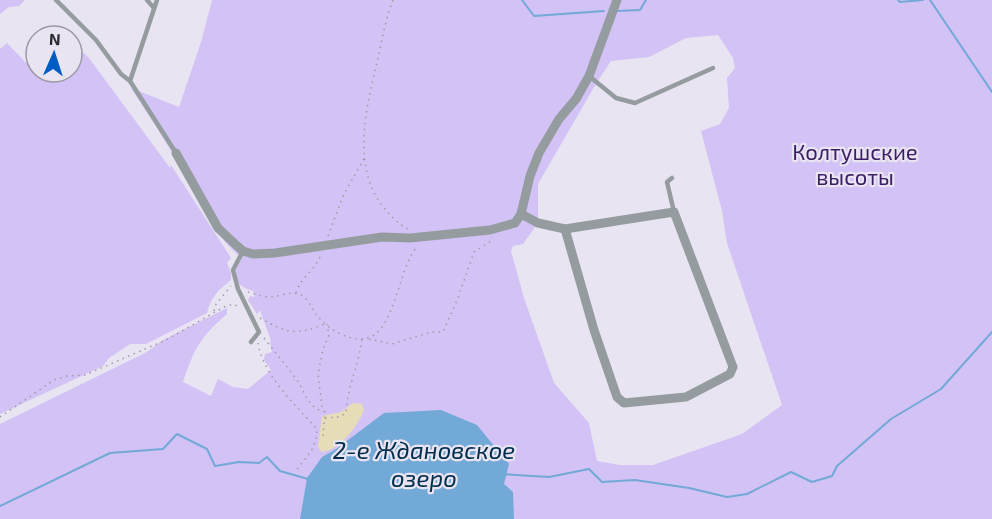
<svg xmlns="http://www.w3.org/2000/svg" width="992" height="519" viewBox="0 0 992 519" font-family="'Exo 2',sans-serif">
  <rect width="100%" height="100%" fill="#e8e4f2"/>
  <!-- green -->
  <g fill="#d3c2f5" fill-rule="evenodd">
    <polygon points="0,0 25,0 19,6 9,7 0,14"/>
    <path d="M212 0H992V519H0V424L147 352 163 340 227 308V314C200 337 194 349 183 382L211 396 218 379 233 387 248 389 271 370 264 360 265 354 272 352 270 343 271 341 260 310 257 314 248 300 250 296 255 297 253 291C236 286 230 276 241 260 237 252 228 247 223 239 194 188 164 138 131 88L179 107 202 39ZM718 35 733 58 735 68 727 78 729 108 720 124 701 131 722 211 727 243 782 405 742 434 653 465H620L597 461 589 423 554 383 524 298 511 251 513 246 523 244 538 223V184L597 82 611 61 649 57 686 38Z"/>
    <path d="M7 43 31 68 36 63V72H72V50L77 47 89 58 170 168 171 165 231 258 227 263 231 273V280C218 290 211 297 207 313L146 344H130L109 358 103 366 0 414V49Z"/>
  </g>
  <!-- sand -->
  <path fill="#e6ddb8" d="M353 403 362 404 364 410C358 426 340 450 322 452L318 447 322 416 341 412Z"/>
  <!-- water -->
  <polygon fill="#72a9d6" points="441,410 477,425 509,464 504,484 513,492 514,519 300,519 307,478 322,457 336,449 384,413"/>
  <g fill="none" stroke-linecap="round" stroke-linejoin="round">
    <!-- stream -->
    <g stroke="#72a9d6" stroke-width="2">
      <polyline points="522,0 534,16 604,11"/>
      <polyline points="898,0 900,2 923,0"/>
      <polyline points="930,0 992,92"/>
      <polyline points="617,11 640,10 646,0"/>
      <polyline points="502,474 549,477 589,469 602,482 635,480 689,488 727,497 747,494 791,472 812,482 832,476 837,466 891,419 941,389 992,332"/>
      <polyline points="0,506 110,453 163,449 177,434 207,449 215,466 239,462 259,463 267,457 280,471 308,479"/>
    </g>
    <!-- path -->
    <g stroke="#9e9ba5" stroke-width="1.5" stroke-dasharray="1.5 4.5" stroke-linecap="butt">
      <path d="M393 0C386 18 382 39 378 58 367 105 350 166 384 208 391 216 398 224 408 229"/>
      <polyline points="328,236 343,196 365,157"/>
      <path d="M248 292C255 294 263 297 270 297 279 297 289 291 298 294 307 296 311 307 316 314 330 333 365 352 382 327 399 301 400 270 417 246"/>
      <path d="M296 293C301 277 315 270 321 255"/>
      <polyline points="214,311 216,304 231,286"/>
      <path d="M260 318C287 333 294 336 325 324"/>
      <path d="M264 338C274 351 284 363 294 376 305 389 305 406 324 412"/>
      <polyline points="369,339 392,344 431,332 443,332 458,298 474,252 491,241 491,237"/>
      <path d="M258 343C263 375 296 406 317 429 316 451 307 455 296 471"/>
      <polyline points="0,417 54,380 67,376 85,375 166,340 224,307 233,304 239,307"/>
      <path d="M325 418 339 417 346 413C347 388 359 364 362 339"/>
      <polyline points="323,436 325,412 322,406 318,375 323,349 329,335 327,324"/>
    </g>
    <!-- lane -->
    <g stroke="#959c9f" stroke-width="4.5">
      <polyline points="56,0 96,40 121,74 130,81"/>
      <polyline points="147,0 154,8"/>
      <polyline points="157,0 130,81 176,153"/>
      <polyline points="589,76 616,98 635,103 713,68"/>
      <polyline points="672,178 667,182 674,212"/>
      <polyline points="243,251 233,270 238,289 259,332 251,342"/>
    </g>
    <!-- street -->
    <g stroke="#959c9f" stroke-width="9">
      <polyline points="176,153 218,228 236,245 243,251 253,254 275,253 382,237 410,238 490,230 515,223 521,214 530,176 539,153 559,119 576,99 589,76 617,0"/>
      <polyline points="521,214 538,223 565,229 594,330 617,397 624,403 686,397 730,374 733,367 674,212 565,229"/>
    </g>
  </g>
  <g text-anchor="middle" stroke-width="4.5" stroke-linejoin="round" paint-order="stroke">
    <!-- park labels -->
    <g font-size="22" fill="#3c1e64" stroke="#e8e4f2">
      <text x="855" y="160">Колтушские<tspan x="855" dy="25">высоты</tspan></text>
    </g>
    <!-- water labels -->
    <g font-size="24" font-style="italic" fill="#012e4c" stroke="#e8e4f2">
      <text x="424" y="459">2-е Ждановское<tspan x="424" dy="28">озеро</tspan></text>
    </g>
  </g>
  <!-- north arrow -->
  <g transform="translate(54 54) rotate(3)"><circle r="28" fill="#e8e4f2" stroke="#9c99a4" stroke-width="1.5"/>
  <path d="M0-4.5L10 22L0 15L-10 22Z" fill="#005cc5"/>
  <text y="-9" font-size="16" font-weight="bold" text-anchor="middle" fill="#2a292e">N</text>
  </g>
</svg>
